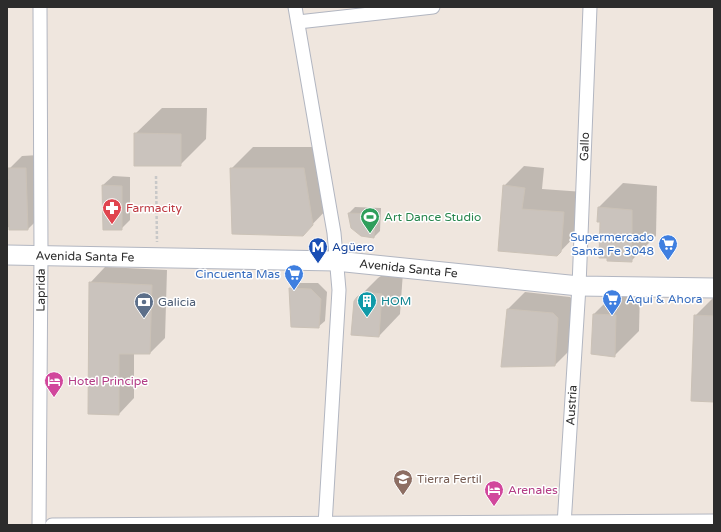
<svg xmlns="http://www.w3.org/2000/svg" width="721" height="532" viewBox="0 0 721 532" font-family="'Varela Round',sans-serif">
  <rect width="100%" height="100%" fill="#efe6de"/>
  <!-- shadow -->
  <g fill="#0003">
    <polygon points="162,108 207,108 206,139 180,165 135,134"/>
    <polygon points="253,147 325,147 334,202 302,235 231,169"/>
    <polygon points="39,155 41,216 28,229 7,227 7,179 9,179 9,169 22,156"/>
    <polygon points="524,166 544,168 542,189 584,192 581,230 557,255 504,186"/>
    <polygon points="113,176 130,177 130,220 121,229 103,185"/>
    <polygon points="623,183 657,186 656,236 631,261 601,221 598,208"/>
    <polygon points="355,207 381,208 380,231 374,237 349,213"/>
    <polygon points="105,267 167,270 165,338 150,353 134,353 134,398 119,414 90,283"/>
    <polygon points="388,271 403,272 400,314 379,336 356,300 378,278"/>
    <polygon points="296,283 318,283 327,292 325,321 318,327 290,289"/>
    <polygon points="618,290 640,291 639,331 614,356 594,314"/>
    <polygon points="525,292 570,297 574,301 572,348 555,365 502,366 508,309"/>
    <polygon points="714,297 714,401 695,316"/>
  </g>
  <!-- building -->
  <g fill="#cac3bd" stroke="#cbc2b7">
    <polygon points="134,133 181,134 181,166 134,166"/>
    <polygon points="8,168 26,168 28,230 9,230"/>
    <polygon points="230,168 304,168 313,225 303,236 232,234"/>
    <polygon points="102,185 122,186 122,230 103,230"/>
    <polygon points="503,185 525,188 522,209 564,212 561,252 557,256 498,251"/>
    <polygon points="598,207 632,210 632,262 607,261 607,258 599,258 600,222 597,222"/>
    <polygon points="348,213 375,214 374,238 361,236 351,228"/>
    <polygon points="89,282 152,285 150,354 119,354 119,415 88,414"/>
    <polygon points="289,288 311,289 321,299 319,328 291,327"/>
    <polygon points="365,292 382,294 379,337 351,335 354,301 357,297"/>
    <polygon points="507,309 553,313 558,318 555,366 501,367"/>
    <polygon points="593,314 616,315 615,357 591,354"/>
    <polygon points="694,315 714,316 714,402 691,401"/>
  </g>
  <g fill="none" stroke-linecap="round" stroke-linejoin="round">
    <!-- street casing -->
    <g stroke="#b2b6c1" stroke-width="15">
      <g id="street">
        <polyline points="295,7 334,233 339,290 325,525"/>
        <polyline points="298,22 433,7"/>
        <path id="s1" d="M39 525 41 255 40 7"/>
        <polyline points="52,525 714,521"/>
        <path id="s2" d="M564 525 579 286 590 7"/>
      </g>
    </g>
    <!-- secondary casing -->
    <g stroke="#b2b6c1" stroke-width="21">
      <g id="secondary">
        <path id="s3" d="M7 255 336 261 579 286 714 288"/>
      </g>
    </g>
    <!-- path -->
    <polyline stroke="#c8c8c8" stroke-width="2.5" stroke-dasharray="3 2" stroke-linecap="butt" points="156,176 157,242"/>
    <!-- street -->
    <use href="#street" stroke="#fff" stroke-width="13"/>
    <!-- secondary -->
    <use href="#secondary" stroke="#fff" stroke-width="19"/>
  </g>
  <!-- icons -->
  <defs>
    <g id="pharmacy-pin" transform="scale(1)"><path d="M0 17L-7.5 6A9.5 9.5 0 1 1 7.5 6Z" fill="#e0444e" stroke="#fff"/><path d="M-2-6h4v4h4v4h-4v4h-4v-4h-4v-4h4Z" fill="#fff"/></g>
    <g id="stadium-pin" transform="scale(1)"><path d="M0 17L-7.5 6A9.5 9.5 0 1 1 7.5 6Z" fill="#2e9e5b" stroke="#fff"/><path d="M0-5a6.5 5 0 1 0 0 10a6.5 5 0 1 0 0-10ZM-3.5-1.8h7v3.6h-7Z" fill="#fff"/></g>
    <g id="supermarket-pin" transform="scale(1)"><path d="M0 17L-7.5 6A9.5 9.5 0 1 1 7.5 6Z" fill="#3f7fe0" stroke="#fff"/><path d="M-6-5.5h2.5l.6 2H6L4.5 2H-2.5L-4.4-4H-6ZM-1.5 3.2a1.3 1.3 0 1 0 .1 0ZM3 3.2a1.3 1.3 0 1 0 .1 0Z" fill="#fff"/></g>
    <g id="metro-pin" transform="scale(1)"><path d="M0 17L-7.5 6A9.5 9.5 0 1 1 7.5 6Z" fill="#1a4fb4" stroke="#fff"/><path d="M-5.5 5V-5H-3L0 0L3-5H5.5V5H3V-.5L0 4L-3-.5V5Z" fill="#fff"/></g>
    <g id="building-pin" transform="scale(1)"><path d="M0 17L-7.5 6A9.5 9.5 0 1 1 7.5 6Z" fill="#0f9aa8" stroke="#fff"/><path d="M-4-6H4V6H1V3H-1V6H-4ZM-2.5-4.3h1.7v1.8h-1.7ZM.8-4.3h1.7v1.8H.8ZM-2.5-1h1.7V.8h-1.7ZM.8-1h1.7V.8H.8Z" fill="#fff"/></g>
    <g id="bank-pin" transform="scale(1)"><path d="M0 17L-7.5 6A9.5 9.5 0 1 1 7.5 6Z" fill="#5c6f8a" stroke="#fff"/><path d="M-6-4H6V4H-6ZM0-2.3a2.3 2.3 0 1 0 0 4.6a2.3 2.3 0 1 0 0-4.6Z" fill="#fff"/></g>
    <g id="hotel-pin" transform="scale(1)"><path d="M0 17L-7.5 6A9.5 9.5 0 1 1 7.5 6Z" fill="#d1479c" stroke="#fff"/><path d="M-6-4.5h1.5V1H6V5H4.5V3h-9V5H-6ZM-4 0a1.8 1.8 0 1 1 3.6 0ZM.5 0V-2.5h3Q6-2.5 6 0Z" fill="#fff"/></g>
    <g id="school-pin" transform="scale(1)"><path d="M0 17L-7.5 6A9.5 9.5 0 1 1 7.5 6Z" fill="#8d6e63" stroke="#fff"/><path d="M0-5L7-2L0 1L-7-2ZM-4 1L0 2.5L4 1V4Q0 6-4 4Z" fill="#fff"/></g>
  </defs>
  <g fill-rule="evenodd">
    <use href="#pharmacy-pin" x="112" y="208"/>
    <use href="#stadium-pin" x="370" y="217"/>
    <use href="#supermarket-pin" x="668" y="244"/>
    <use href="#metro-pin" x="318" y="247"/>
    <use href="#supermarket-pin" x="294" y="274"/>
    <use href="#supermarket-pin" x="612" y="299"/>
    <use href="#building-pin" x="367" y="301"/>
    <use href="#bank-pin" x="144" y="302"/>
    <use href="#hotel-pin" x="54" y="381"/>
    <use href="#school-pin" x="403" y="479"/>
    <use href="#hotel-pin" x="494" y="490"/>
  </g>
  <g text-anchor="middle" stroke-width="3" stroke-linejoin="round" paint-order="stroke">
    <!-- street labels -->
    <g font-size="12" fill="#2c2c2c" stroke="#fff">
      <text dy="4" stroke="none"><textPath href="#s2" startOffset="379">Gallo</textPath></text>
      <text dy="4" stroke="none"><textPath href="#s3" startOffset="78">Avenida Santa Fe</textPath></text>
      <text dy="4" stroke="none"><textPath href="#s3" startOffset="402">Avenida Santa Fe</textPath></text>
      <text dy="4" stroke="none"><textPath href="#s1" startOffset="235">Laprida</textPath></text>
      <text dy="4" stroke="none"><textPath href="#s2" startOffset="120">Austria</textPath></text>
    </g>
    <!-- health labels -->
    <g font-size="12" fill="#be3a42" stroke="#fff" text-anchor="start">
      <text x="126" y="212">Farmacity</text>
    </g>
    <!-- leisure labels -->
    <g font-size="12" fill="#27864d" stroke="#fff" text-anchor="start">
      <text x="384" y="221">Art Dance Studio</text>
    </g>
    <!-- shop labels -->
    <g font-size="12" fill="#366cbe" stroke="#fff" text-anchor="end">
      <text x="654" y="241">Supermercado<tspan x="654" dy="14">Santa Fe 3048</tspan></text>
      <text x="280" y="278">Cincuenta Mas</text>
      <text x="626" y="303" text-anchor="start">Aquí &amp; Ahora</text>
    </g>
    <!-- transit labels -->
    <g font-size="12" fill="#164399" stroke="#fff" text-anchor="start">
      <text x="332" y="251">Agüero</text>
    </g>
    <!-- culture labels -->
    <g font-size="12" fill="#0d838f" stroke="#fff" text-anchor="start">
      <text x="381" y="305">HOM</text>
    </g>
    <!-- service labels -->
    <g font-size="12" fill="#4e5e75" stroke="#fff" text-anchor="start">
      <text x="158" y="306">Galicia</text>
    </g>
    <!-- hotel labels -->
    <g font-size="12" fill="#b23c85" stroke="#fff" text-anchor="start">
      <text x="68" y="385">Hotel Principe</text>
      <text x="508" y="494">Arenales</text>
    </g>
    <!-- education labels -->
    <g font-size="12" fill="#785e54" stroke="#fff" text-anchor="start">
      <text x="417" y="483">Tierra Fertil</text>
    </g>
  </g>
  <!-- border -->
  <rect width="721" height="532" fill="none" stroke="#2c2c2c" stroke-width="16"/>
</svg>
